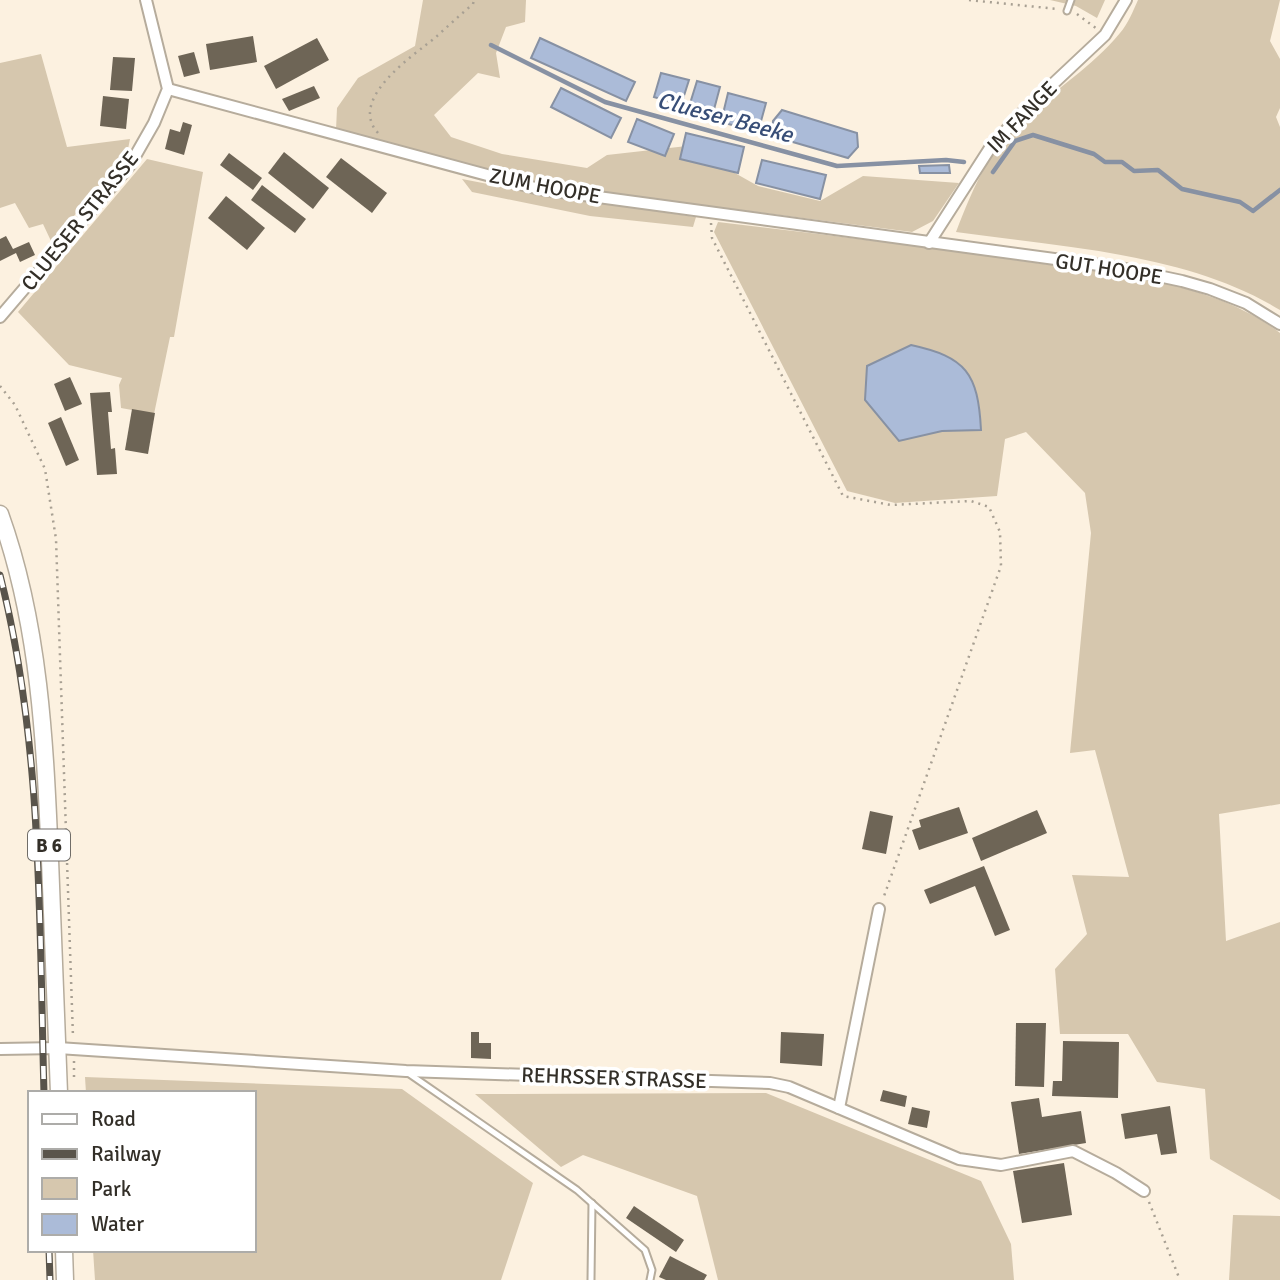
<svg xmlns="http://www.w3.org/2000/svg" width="1280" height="1280" viewBox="0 0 1280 1280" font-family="Signika,sans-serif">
  <rect width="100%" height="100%" fill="#fcf1e0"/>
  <!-- green -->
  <g fill="#d6c7ae">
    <polygon points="423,0 526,0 525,22 506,27 496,53 500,78 478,73 434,115 451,137 502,154 587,168 607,155 687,146 758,186 820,201 863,176 959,183 933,221 912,232 539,184 336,130 337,108 358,78 415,46"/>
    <polygon points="1050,0 1105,0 1097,18 1076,6"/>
    <path d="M1138 0H1280L1270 41 1280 59V108L1276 117 1280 127V310C1187 253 1061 247 956 232 974 186 987 154 1024 119 1055 89 1092 67 1120 33 1128 24 1133 11 1138 0Z"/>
    <polygon points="41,54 67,147 130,139 126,159 51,241 43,224 29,228 15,203 0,208 0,63"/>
    <polygon points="147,159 203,172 174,337 170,337 154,414 121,408 119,385 122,378 69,365 18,312"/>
    <polygon points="462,179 539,194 696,217 693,227 590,216 472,192"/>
    <path d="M718 222C817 234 916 245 1015 260 1100 272 1211 279 1280 333V804L1219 814 1226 941 1280 922V1200L1210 1159 1205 1089 1157 1082 1128 1034H1060L1055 969 1087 934 1072 875 1129 877 1095 750 1070 753 1091 533 1085 493 1026 432 1005 439 997 496 895 503 847 491 714 232Z"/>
    <polygon points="85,1077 402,1089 533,1183 501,1280 95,1280 93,1250 254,1250 254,1093 86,1093"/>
    <polygon points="766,1093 981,1181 1011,1244 1014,1280 718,1280 697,1196 583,1155 561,1167 475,1094"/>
    <polygon points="1233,1215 1280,1216 1280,1280 1229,1280"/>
  </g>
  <!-- water -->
  <g fill="#abbbd8" stroke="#8791a3" stroke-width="2">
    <polygon points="540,38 635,82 626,101 531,58"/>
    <polygon points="661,73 689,80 681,105 654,97"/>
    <polygon points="697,81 720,87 712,117 688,110"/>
    <polygon points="561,88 621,118 611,138 551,107"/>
    <polygon points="728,93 766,103 758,132 721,122"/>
    <polygon points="782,110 857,133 858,147 848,158 772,136 773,121"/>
    <polygon points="637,119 674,134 665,156 628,142"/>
    <polygon points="686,133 744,147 738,173 680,159"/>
    <polygon points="762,160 826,175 820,199 756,183"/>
    <polygon points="949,165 950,173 920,173 919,166"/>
    <path d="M911 345C966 357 978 373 981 430L942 431 899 441 865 400 867 366Z"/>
  </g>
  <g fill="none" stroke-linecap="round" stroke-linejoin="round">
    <!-- stream -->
    <g stroke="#8791a3" stroke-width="4.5">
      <polyline points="491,45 605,102 837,166 946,160 964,162"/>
      <polyline points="993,172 1015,141 1033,135 1094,154 1105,162 1122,162 1134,171 1158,170 1182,189 1240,202 1253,211 1280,190"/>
    </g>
  </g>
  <!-- building -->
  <g fill="#6e6556">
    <polygon points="253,36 257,62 210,70 206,44"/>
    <polygon points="317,38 329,60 276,89 264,66"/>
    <polygon points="194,52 200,73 184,77 178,56"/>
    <polygon points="113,57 135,58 132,91 110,90"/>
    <polygon points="314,86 320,98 289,111 282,99"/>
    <polygon points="103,96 129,99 126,129 100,126"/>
    <polygon points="183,122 192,125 184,155 165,149 170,129 180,132"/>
    <polygon points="284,152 329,188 313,209 268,173"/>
    <polygon points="229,153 262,178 253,190 220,165"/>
    <polygon points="341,158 387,193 372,213 326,177"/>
    <polygon points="262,185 306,219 295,233 251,200"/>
    <polygon points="226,196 265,228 247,250 208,218"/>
    <polygon points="6,236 13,249 29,242 35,255 20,262 16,253 0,261 0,239"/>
    <polygon points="70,377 82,404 65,411 54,384"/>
    <polygon points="110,392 112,412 108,412 111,449 115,448 117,474 97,475 90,393"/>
    <polygon points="132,409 155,413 148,454 125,450"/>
    <polygon points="61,417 79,460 66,466 48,423"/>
    <polygon points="959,807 968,833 919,850 912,830 921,827 919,820"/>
    <polygon points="1037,810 1047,833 981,861 972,838"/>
    <polygon points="870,811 893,816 886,854 862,849"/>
    <polygon points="984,866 1010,930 995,936 975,886 930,904 924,890"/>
    <polygon points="1016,1023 1046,1023 1044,1087 1015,1086"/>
    <polygon points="471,1032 479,1032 479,1043 491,1043 491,1059 471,1058"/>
    <polygon points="781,1032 824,1034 822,1066 780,1063"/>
    <polygon points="1063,1041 1119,1042 1118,1098 1052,1096 1053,1081 1062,1081"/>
    <polygon points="883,1090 907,1096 905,1107 880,1101"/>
    <polygon points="1039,1098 1042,1117 1081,1111 1086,1143 1019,1154 1011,1102"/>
    <polygon points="1170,1106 1177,1153 1161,1155 1157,1134 1125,1139 1121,1114"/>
    <polygon points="912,1107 930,1111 927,1128 908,1124"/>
    <polygon points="1064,1163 1072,1215 1022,1223 1013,1171"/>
    <polygon points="634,1206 684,1240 676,1252 626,1218"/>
    <polygon points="670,1256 707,1275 704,1280 666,1280 659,1277"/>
  </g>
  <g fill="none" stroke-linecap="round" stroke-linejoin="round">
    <!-- lane casing -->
    <g stroke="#b6ac9c" stroke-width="9">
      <g id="lane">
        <polyline points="1067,11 1071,0"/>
        <polyline points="408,1073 577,1190 645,1250 652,1270 650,1280"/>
        <polyline points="591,1280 592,1203"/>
      </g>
    </g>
    <!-- street casing -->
    <g stroke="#b6ac9c" stroke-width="14">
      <g id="street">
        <polyline points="168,89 539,189 1121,268 1182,281 1210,289 1246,303 1280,324"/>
        <polyline points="929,243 990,148 1022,113 1105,35 1126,0"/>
        <polyline points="0,317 130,165 154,123 168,89 146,0"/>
        <polyline points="0,1049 58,1048 406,1071 770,1083 789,1087 959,1159 1001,1165 1073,1151 1116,1173 1144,1191"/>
        <polyline points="839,1108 879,909"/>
      </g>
    </g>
    <!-- primary casing -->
    <g stroke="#b6ac9c" stroke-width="19">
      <g id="primary">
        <path d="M0 514C40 625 45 744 50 860 53 937 56 1015 59 1093"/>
        <polyline points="64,1250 65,1280"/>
      </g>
    </g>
    <!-- path -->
    <g stroke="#a8a093" stroke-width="2.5" stroke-dasharray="2 5" stroke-linecap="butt">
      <polyline points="969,0 1057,9"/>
      <polyline points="1077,14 1097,29"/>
      <path d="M378 133C347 99 414 55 436 37 448 26 460 15 473 4L474 0"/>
      <polyline points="711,223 712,238 843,496 891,505 971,501 989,507 1000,532 1001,566 883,899"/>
      <polyline points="0,386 15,405 45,469 56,539 73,1037"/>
      <polyline points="74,1061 74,1082"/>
      <polyline points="1149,1202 1180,1280"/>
    </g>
    <!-- lane -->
    <use href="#lane" stroke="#fff" stroke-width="5"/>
    <!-- street -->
    <use href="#street" stroke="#fff" stroke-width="10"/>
    <!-- primary -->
    <use href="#primary" stroke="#fff" stroke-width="16"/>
    <!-- rail casing -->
    <g stroke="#59544b" stroke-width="7">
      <g id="rail">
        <path d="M0 575C43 744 39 920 44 1093"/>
        <polyline points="49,1250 50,1280"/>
      </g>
    </g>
    <!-- rail -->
    <use href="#rail" stroke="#fff" stroke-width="4.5" stroke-dasharray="13" stroke-linecap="butt"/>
  </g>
  <g text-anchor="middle" stroke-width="7" stroke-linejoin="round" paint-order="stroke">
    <!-- shield labels -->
    <rect fill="#fff" stroke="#706d68" stroke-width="2" x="28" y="829.5" width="42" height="31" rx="5"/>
    <g font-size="19" font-weight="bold" fill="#332f28">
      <text x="49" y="852">B 6</text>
    </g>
    <!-- street labels -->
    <g font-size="21" fill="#332f28" stroke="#fff">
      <text transform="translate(1022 117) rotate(-46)" y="7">IM FANGE</text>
      <text transform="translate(545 186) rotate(11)" y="7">ZUM HOOPE</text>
      <text transform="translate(80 221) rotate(-51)" y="7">CLUESER STRASSE</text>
      <text transform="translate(1109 269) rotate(9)" y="7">GUT HOOPE</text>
      <text transform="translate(614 1078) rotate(2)" y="7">REHRSSER STRASSE</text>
    </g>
    <!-- water labels -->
    <g font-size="23" font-style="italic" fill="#384e77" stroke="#fff">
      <text transform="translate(725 117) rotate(15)" y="8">Clueser Beeke</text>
    </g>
  </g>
  <!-- legend -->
  <rect x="28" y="1091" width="228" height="161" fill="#ffffff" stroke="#adaca9" stroke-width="2"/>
  <rect x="42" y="1114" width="35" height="10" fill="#ffffff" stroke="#adaca9" stroke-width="2"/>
  <text x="91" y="1126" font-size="21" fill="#332f28">Road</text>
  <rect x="42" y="1149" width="35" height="10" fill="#59544b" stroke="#adaca9" stroke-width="2"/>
  <text x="91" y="1161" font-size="21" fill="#332f28">Railway</text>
  <rect x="42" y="1178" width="35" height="21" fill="#d6c7ae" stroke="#adaca9" stroke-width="2"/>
  <text x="91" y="1196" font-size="21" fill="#332f28">Park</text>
  <rect x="42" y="1214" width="35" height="21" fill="#abbbd8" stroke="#adaca9" stroke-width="2"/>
  <text x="91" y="1231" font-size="21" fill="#332f28">Water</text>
</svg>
